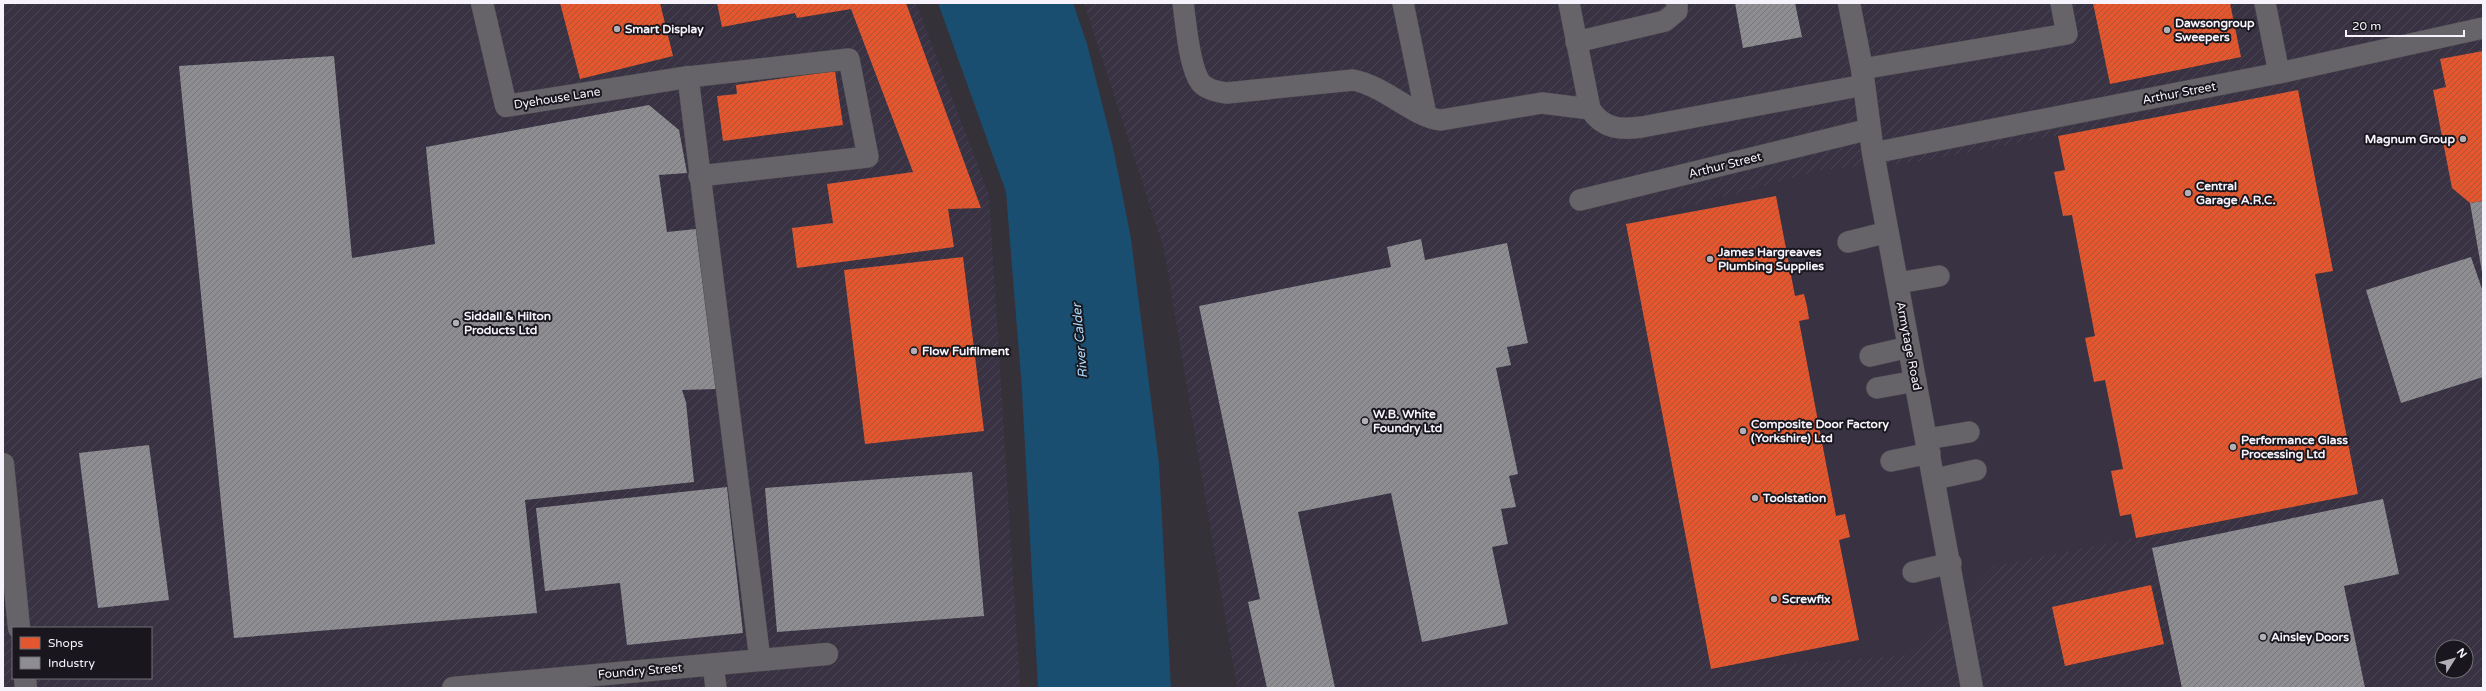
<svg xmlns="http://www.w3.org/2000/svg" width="2486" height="691" viewBox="0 0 2486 691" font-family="'Varela Round',sans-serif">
  <defs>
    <pattern id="industrial-furrows" width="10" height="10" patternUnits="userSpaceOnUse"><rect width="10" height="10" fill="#383243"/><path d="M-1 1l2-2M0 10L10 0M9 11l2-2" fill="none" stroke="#4c4656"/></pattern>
    <pattern id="shops-hatch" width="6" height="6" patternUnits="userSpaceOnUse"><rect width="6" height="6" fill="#e4572e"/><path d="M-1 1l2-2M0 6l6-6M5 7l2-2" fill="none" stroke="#ae5238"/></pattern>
    <pattern id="industry-hatch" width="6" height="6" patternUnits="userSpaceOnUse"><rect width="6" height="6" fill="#8d8d92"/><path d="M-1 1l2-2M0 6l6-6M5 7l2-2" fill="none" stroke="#76757a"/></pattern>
  </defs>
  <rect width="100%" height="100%" fill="#343138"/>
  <!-- built -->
  <polygon fill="#383243" points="2298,90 2333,271 2315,274 2358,494 2136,538 1922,643 1909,655 1711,669 1626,224 1821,170 1918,162"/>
  <!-- industrial -->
  <g fill="url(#industrial-furrows)" fill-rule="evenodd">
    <path d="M3 3H916L989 195 1020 688H3ZM13 628H151V678H13Z"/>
    <path d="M1084 3H2483V688H1237L1164 249ZM2298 90 2333 270 2315 274 2358 494 1994 566 1909 655 1711 669 1626 224 1821 170 1918 162ZM2442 647H2466V671H2442Z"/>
  </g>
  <!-- water -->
  <polygon fill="#1a4e70" points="938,3 1073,3 1087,44 1113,147 1131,239 1159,464 1171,688 1038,688 1022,390 1006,192"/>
  <!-- shops -->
  <g fill="url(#shops-hatch)">
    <polygon points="560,3 660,3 673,56 580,79"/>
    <polygon points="717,3 906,3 981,208 948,209 954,247 797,268 792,228 833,223 827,184 913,172 851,9 797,18 795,13 722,27"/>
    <polygon points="2093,3 2230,3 2241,57 2110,84"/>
    <polygon points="2483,51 2483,201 2470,203 2452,188 2433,90 2446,87 2440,59"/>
    <polygon points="835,71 843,125 723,141 717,96 737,94 736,85"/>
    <polygon points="2298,90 2333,271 2315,274 2358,494 2136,538 2131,514 2120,516 2111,471 2123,469 2105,380 2094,382 2085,338 2095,336 2072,215 2063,216 2054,172 2065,170 2058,136"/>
    <polygon points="1776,196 1795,296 1804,294 1807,306 1809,319 1799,321 1836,516 1845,514 1850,537 1839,540 1859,640 1711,669 1626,224"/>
    <polygon points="963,257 984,431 865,444 844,270"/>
    <polygon points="2151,585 2164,644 2065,666 2052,607"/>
  </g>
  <!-- industry -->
  <g fill="url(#industry-hatch)">
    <polygon points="1735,3 1795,3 1802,37 1743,48"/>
    <polygon points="334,56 352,258 435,244 426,147 649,105 679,130 687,173 659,175 667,232 696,229 717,389 682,390 686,402 694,482 525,500 537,613 234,638 179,66"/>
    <polygon points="2483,201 2483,272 2482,272 2470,203"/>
    <polygon points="1421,239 1425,260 1507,243 1528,343 1507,347 1511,365 1496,368 1518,474 1509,476 1516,507 1501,509 1508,544 1492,547 1508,624 1422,642 1391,493 1298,512 1335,688 1267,688 1248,602 1260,599 1199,306 1391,267 1387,247"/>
    <polygon points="2471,257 2483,292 2483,377 2401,403 2366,290"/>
    <polygon points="149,445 169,600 98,608 79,453"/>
    <polygon points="972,472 984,616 777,632 765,488"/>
    <polygon points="727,487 743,633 627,645 620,583 545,591 536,508"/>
    <polygon points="2383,499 2399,574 2344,586 2365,688 2182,688 2152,548"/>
  </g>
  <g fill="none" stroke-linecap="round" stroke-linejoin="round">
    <!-- service casing -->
    <g stroke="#504d54" stroke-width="22">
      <g id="service">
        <path d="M1183 3C1186 23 1189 68 1201 83 1207 90 1219 92 1227 93L1353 80C1385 86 1415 118 1441 120L1542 103 1590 109"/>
        <polyline points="1403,3 1426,115"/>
        <path d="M1569 3 1590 109C1603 129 1620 130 1642 127L1864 85"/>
        <polyline points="2265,3 2279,73"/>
        <polyline points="1576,42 1665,21 1677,11 1677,3"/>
        <polyline points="1862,69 2067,34 2061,3"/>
        <polyline points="1873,153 2279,73 2483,28"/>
        <polyline points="699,176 868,157 849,59 688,77 760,660"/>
        <polyline points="1580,200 1870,129"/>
        <polyline points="1848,242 1888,232"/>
        <polyline points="1898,283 1939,276"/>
        <polyline points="1870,356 1909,347"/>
        <polyline points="1877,388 1916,381"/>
        <polyline points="1927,439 1969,432"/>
        <polyline points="1891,461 1930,453"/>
        <polyline points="1935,479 1976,470"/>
        <polyline points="1913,572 1951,563"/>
        <polyline points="713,664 716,688"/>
      </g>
    </g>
    <!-- minor casing -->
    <g stroke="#504d54" stroke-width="23">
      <g id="minor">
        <polyline points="482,3 506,106 688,77"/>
        <polyline points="1849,3 1862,69 1873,153 1972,688"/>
        <polyline points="3,464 19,628"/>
        <polyline points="25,678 26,688"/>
        <polyline points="453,688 827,654"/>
      </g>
    </g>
    <!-- service -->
    <use href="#service" stroke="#666469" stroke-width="21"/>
    <!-- minor -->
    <use href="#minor" stroke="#666469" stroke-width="22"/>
  </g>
  <!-- markers -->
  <g fill="#b2afb7" stroke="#19171d" stroke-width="1.5">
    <circle cx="617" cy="29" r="4"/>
    <circle cx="2167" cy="30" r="4"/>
    <circle cx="2463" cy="139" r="4"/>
    <circle cx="2188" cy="193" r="4"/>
    <circle cx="1710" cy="259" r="4"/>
    <circle cx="456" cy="323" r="4"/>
    <circle cx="914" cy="351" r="4"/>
    <circle cx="1365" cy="421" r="4"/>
    <circle cx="1743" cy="431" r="4"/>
    <circle cx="2233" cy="447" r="4"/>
    <circle cx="1755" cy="498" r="4"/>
    <circle cx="1774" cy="599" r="4"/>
    <circle cx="2263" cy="637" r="4"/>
  </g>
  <g text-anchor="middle" stroke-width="4" stroke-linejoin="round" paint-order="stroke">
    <!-- poi labels -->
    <g font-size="12" font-weight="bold" fill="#f6f3fc" stroke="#19171d" text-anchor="start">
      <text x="2175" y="27">Dawsongroup<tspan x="2175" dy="14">Sweepers</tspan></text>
      <text x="625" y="33">Smart Display</text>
      <text x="2455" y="143" text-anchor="end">Magnum Group</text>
      <text x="2196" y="190">Central<tspan x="2196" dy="14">Garage A.R.C.</tspan></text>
      <text x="1718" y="256">James Hargreaves<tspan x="1718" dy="14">Plumbing Supplies</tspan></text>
      <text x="464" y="320">Siddall &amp; Hilton<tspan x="464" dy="14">Products Ltd</tspan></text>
      <text x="922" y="355">Flow Fulfilment</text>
      <text x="1373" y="418">W.B. White<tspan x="1373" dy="14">Foundry Ltd</tspan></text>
      <text x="1751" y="428">Composite Door Factory<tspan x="1751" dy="14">(Yorkshire) Ltd</tspan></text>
      <text x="2241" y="444">Performance Glass<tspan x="2241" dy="14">Processing Ltd</tspan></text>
      <text x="1763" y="502">Toolstation</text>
      <text x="1782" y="603">Screwfix</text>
      <text x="2271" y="641">Ainsley Doors</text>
    </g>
    <!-- street labels -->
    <g font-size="12" fill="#f6f3fc" stroke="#19171d">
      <text transform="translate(2179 93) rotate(-11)" y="4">Arthur Street</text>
      <text transform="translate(557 98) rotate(-9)" y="4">Dyehouse Lane</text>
      <text transform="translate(1725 165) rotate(-14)" y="4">Arthur Street</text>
      <text transform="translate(1909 346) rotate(79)" y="4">Armytage Road</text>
      <text transform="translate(640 671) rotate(-5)" y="4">Foundry Street</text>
    </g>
    <!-- water labels -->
    <g font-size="13" font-style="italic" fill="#aad8fc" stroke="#19171d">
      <text transform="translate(1079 341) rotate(-95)" y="5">River Calder</text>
    </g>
  </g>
  <!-- border -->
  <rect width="2486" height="691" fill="none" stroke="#f6f3fc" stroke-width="8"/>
  <!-- legend -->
  <rect x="12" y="627" width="140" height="52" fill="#19171d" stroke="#716f76"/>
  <rect x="20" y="637" width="20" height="12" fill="#e4572e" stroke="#716f76"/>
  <text x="48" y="647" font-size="12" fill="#f6f3fc">Shops</text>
  <rect x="20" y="657" width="20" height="12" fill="#8d8d92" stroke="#716f76"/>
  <text x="48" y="667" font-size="12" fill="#f6f3fc">Industry</text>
  <!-- north arrow -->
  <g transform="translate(2454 659) rotate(53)"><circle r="19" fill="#19171d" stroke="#716f76"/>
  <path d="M0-3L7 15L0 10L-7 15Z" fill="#b2afb7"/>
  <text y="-6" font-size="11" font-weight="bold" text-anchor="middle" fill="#f6f3fc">N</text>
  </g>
  <!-- scale -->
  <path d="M2346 30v6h118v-6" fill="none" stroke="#f6f3fc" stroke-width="2"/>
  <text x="2352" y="30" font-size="12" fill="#f6f3fc" stroke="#19171d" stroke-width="3" paint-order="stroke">20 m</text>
</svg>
